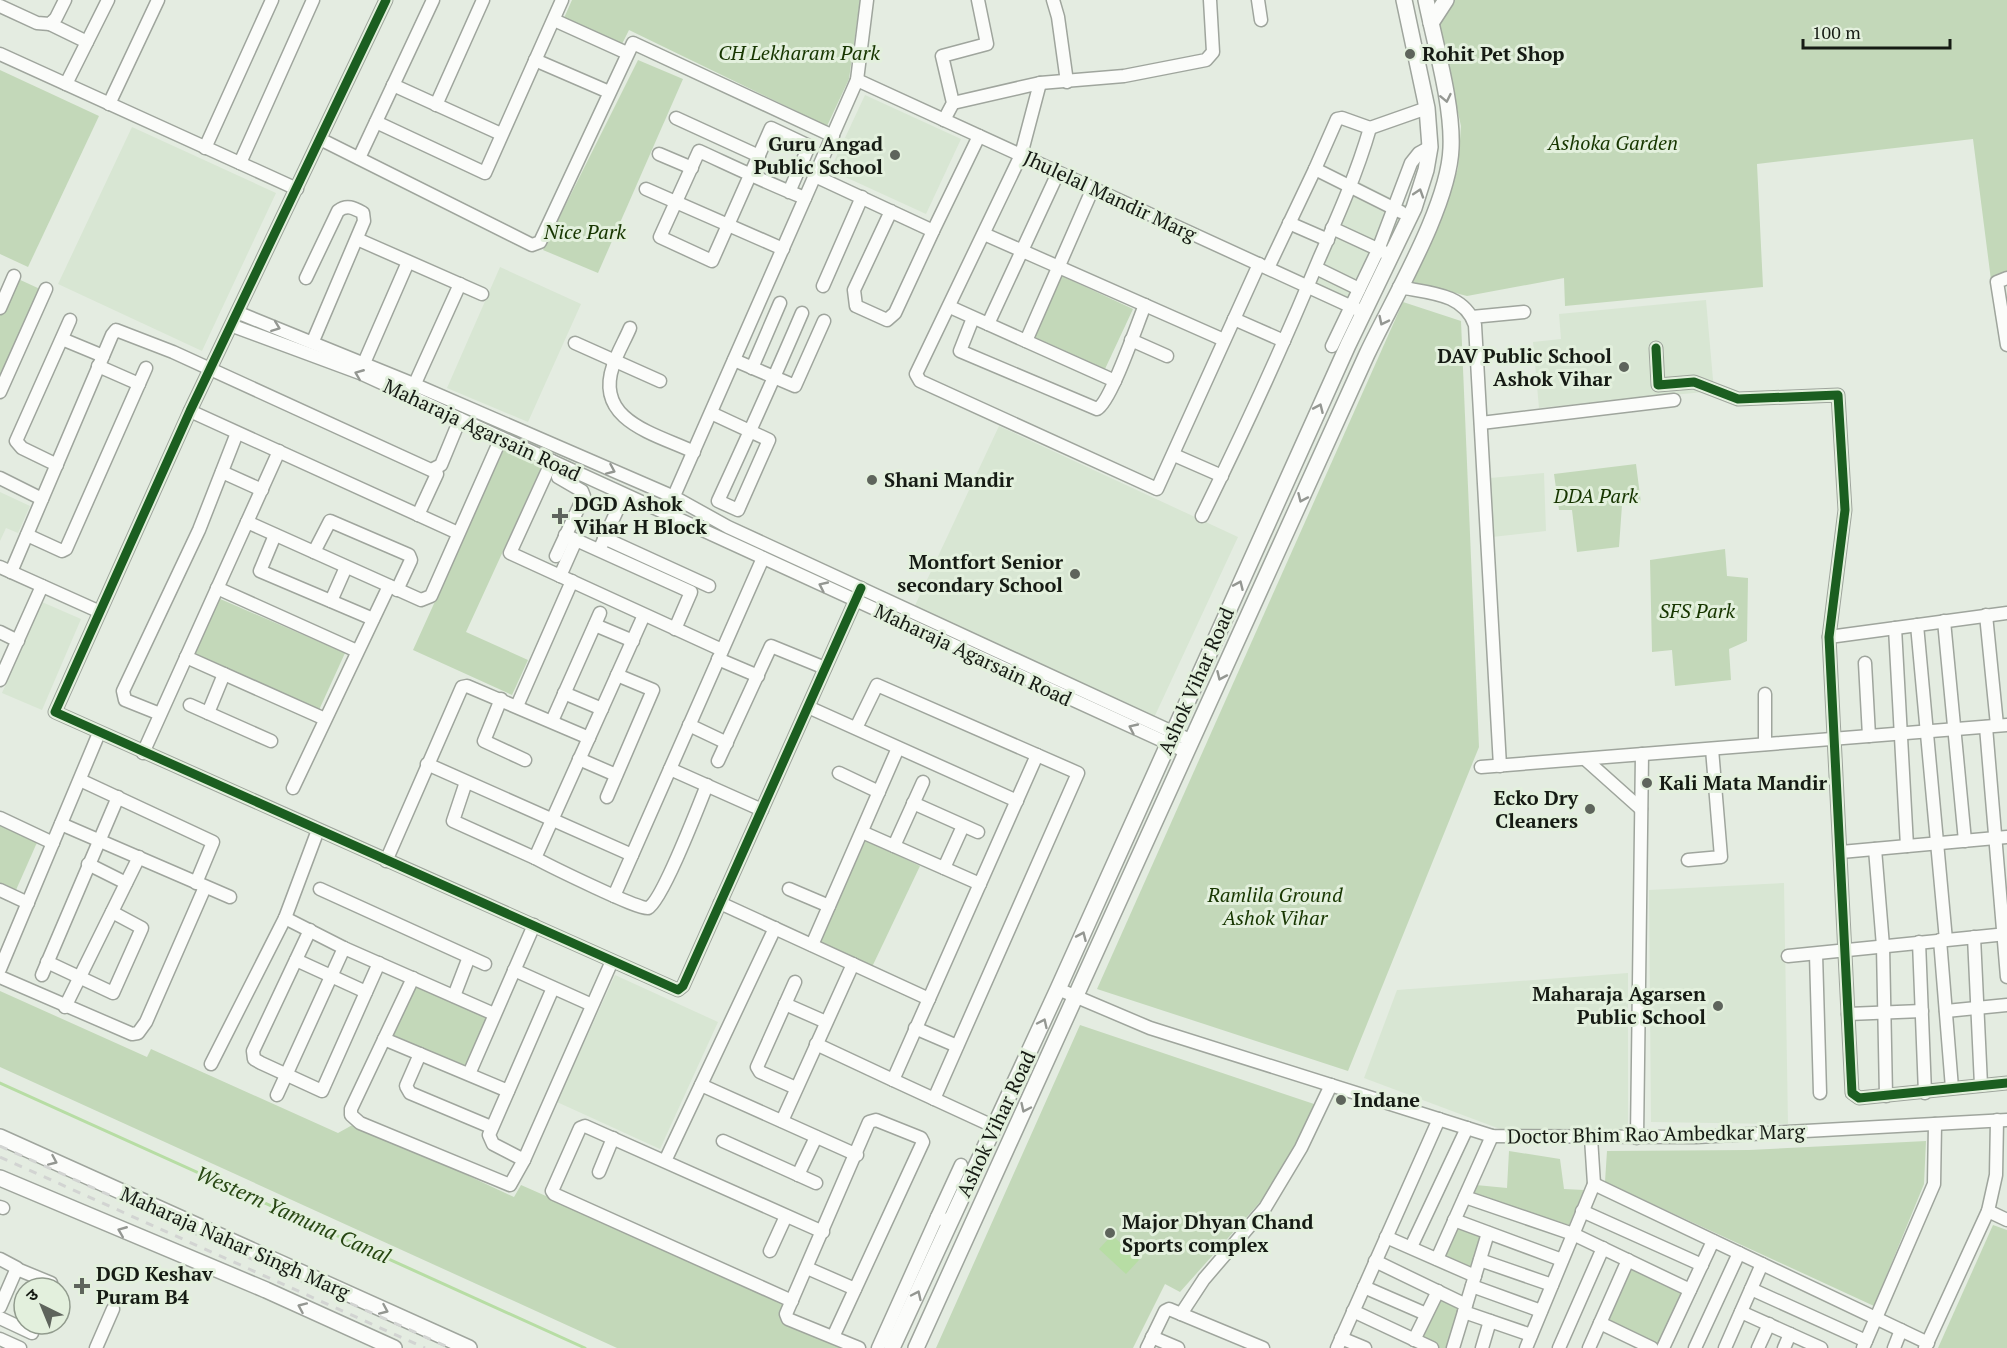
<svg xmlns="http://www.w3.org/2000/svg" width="2007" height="1348" viewBox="0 0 2007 1348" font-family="'PT Serif','Noto Sans Devanagari',serif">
  <rect width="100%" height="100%" fill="#e4ece1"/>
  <!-- built -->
  <g fill="#d8e6d3">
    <polygon points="865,95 961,139 926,214 830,170"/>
    <polygon points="132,127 276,193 202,351 58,284"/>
    <polygon points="1359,182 1408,207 1359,305 1312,282"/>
    <polygon points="500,267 581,304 528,422 447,388"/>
    <polygon points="1706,300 1714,391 1539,408 1533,342 1561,339 1559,314"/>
    <polygon points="999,426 1238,537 1152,722 912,612"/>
    <polygon points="1544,473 1546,531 1492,537 1490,478"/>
    <polygon points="0,492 30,506 18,533 6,528 0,541"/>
    <polygon points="42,602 81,619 42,710 2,693"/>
    <polygon points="1784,883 1788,1124 1651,1122 1649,890"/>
    <polygon points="1628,973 1628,1132 1500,1129 1364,1078 1397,990"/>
    <polygon points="615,975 718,1022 660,1149 557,1102"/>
  </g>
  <!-- green -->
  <g fill="#c3d8b9">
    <polygon points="572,0 860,0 849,79 827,126 629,30 622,44 564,18"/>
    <polygon points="1433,0 2007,0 2007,277 1991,280 1973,139 1757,164 1763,287 1565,306 1564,278 1467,296 1413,282 1443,215 1458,168 1461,126"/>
    <polygon points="638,60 683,79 598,273 543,250"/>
    <polygon points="0,70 99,116 28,267 0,254"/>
    <polygon points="1060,275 1133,309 1105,369 1032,336"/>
    <polygon points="16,278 40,289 0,380 0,315"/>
    <polygon points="1403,302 1461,321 1479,747 1348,1071 1097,989"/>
    <polygon points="504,449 542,466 466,632 528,660 512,695 413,650"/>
    <polygon points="1636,464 1641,503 1622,505 1619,547 1577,552 1572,510 1559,510 1554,474"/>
    <polygon points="1725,549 1727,576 1748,578 1747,641 1729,649 1731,680 1675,686 1672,650 1652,652 1650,560"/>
    <polygon points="218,598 345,653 319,710 193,654"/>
    <polygon points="0,820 39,838 16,890 0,883"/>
    <polygon points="866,840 920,866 872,967 818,941"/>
    <polygon points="414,982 489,1015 465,1068 391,1035"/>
    <polygon points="0,991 147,1057 151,1049 338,1133 356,1123 514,1197 521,1185 786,1302 780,1319 843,1348 617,1348 0,1067"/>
    <polygon points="1080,1025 1317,1105 1277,1183 1180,1292 1165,1284 1133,1348 936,1348"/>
    <polygon points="1926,1141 1924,1184 1874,1306 1605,1182 1607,1151 1749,1150"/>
    <polygon points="1509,1151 1560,1159 1564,1189 1584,1190 1569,1225 1472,1194 1476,1185 1507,1188"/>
    <polygon points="1456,1222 1486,1234 1474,1273 1439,1258"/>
    <polygon points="1993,1225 2007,1230 2007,1348 1938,1348"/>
    <polygon points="1632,1266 1686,1292 1660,1345 1606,1320"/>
    <polygon points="1438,1292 1464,1305 1451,1348 1436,1348 1416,1338"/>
  </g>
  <!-- water -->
  <polygon fill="#b7dda4" points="1112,1235 1139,1260 1126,1274 1099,1249"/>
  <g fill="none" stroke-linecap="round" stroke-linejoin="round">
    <!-- stream -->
    <polyline stroke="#b7dda4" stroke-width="3" points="0,1083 585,1348"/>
    <!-- minor casing -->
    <g stroke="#9fa59d" stroke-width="15">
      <g id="minor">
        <polyline points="386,0 190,411 55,712 678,990 683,986 861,588"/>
        <polyline points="1053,0 1058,17 1067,82"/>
        <polyline points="1258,0 1261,20"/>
        <polyline points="0,6 37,23 50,24 56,18 65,0"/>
        <polyline points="554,20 627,53"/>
        <polyline points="50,24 87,42"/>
        <polyline points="0,54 297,189"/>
        <polyline points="535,60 609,92"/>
        <polyline points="857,80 1363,312"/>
        <polyline points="1040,83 1021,155 916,374 920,381 1157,489 1259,264"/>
        <polyline points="66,84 108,0"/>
        <polyline points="393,85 501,134"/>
        <polyline points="953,103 1040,83 1124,76 1206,60 1213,52 1210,0"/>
        <polyline points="109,104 158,0"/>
        <polyline points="436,105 483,0"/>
        <polyline points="676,118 759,156"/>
        <polyline points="944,120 953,103 942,56 987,44 978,0"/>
        <polyline points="376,122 485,173 562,0"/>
        <polyline points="1370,128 1427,108"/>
        <polyline points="320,139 532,245 540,242 633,43 833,136"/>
        <polyline points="205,148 272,0"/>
        <polyline points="659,154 692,168"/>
        <polyline points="359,158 433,0"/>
        <polyline points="240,163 313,0"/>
        <polyline points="815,176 931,230 933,231 895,313 887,320 856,306 854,290 891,211"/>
        <polyline points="646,189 783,249"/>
        <path d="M789 192 809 146 771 128 712 261 660 237 699 151C734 167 769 184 805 198"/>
        <polyline points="1289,223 1328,240"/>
        <polyline points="1332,228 1386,253"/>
        <polyline points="933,231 979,136"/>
        <polyline points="984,234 1224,340"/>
        <polyline points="357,239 482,294"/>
        <polyline points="1268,268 1315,169 1401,212"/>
        <polyline points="1316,268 1359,289"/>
        <path d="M306 278 338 211C347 204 354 208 363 213L364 221 313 341"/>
        <polyline points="2007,278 1997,282 2007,345"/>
        <polyline points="823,286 862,197"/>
        <path d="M1399 287C1429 293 1464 293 1475 325L1500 766"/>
        <polyline points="950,307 1115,381"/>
        <polyline points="0,308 14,276"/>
        <polyline points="239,313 411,383 674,497 728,527 1192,741"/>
        <polyline points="1472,317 1524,312"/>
        <path d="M973 318 960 351 1097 409C1111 402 1137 324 1145 305"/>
        <polyline points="1234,319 1284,341"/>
        <polyline points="988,324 1058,173"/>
        <polyline points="233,326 360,373 1187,752"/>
        <path d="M630 328C625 340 617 353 613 366 594 421 656 434 694 452"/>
        <polyline points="62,339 103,356"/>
        <polyline points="1131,340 1167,356"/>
        <polyline points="1026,341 1093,188"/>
        <polyline points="575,343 660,381"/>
        <polyline points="1332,346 1378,250 1411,163 1419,153 1430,147"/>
        <polyline points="1656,348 1658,385 1694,382 1738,399 1838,395 1845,510 1829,637 1852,1093 1859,1098 2007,1083"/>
        <polyline points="734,360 795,386 824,321"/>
        <polyline points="364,363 408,262"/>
        <polyline points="98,366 139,384"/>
        <polyline points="752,368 780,303"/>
        <polyline points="412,390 460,284"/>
        <polyline points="0,392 46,289"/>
        <polyline points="190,411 458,533"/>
        <path d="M711 413 769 440 738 510 718 501C747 438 775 376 802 313"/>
        <polyline points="1481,423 1674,400"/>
        <polyline points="1174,455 1222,476"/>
        <polyline points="552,461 510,553 722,650"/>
        <polyline points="57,465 22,448 16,441 70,320"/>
        <polyline points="222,472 262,490"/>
        <polyline points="0,478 42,499"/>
        <polyline points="666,514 857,80 867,0"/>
        <polyline points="418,515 437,474 435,469"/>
        <path d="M1202 516C1244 431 1283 346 1319 259 1338 216 1357 173 1370 128L1342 118 1337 119 1315 169"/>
        <polyline points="247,522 421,600 431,596 501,438"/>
        <polyline points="27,535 62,551 66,549 146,368"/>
        <polyline points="275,535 260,571 373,619"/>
        <polyline points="565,535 691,592 675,629"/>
        <polyline points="604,538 709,586"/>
        <polyline points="601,546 624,495"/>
        <polyline points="314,552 330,521 409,555 411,560 397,590"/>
        <polyline points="556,556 584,496 582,491 558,477"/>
        <polyline points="0,567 98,611"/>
        <polyline points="11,572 112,335 116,330 173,352 431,470 441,465 460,419"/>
        <polyline points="560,576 576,540"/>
        <polyline points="217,588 357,651"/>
        <polyline points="331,601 346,567"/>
        <path d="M644 615 535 858C548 865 641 911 648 908 662 901 699 805 707 785"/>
        <polyline points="1986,615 1997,725"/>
        <polyline points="1944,621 1965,841"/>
        <polyline points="595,625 633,641"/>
        <polyline points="1917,625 1946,940"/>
        <polyline points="1895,628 1907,846"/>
        <polyline points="0,632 18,641"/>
        <polyline points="1829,637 2007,613"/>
        <polyline points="186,657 325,719"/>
        <polyline points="718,659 758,676"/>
        <polyline points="1865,663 1869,736"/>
        <polyline points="0,680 42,586"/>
        <polyline points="564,693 602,709"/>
        <polyline points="1765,694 1765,744"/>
        <polyline points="501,699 484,741 525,760"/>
        <polyline points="190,705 271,741"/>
        <polyline points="517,706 572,581"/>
        <polyline points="808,707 1017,801"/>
        <polyline points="208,713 224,674"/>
        <polyline points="160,714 125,700 123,691 199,530 237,433"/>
        <polyline points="552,721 600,613"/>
        <polyline points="689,725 727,743"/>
        <polyline points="1986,727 2007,977"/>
        <polyline points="856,728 877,685 1078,773 934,1099"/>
        <polyline points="143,753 279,451"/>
        <polyline points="579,759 616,775"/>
        <polyline points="1585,759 1641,809"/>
        <polyline points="718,761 771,646 825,668"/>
        <polyline points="427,764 632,855"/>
        <polyline points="1481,767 2007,725"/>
        <polyline points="670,769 762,810"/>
        <polyline points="839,773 879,792"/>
        <polyline points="80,780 213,842 196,883"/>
        <polyline points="466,782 453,821 535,858"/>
        <polyline points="293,788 389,586"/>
        <polyline points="607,797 653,690 617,675"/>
        <polyline points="913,803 978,832"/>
        <polyline points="0,818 53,843"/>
        <polyline points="61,824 230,897"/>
        <polyline points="862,832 980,884"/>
        <polyline points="894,846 923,782"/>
        <polyline points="1875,849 1883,946 1886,1096"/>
        <polyline points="1841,852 2007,837"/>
        <polyline points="1688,860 1721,857 1712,749"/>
        <polyline points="386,861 462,687 467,686 589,738"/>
        <polyline points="88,864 126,883"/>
        <polyline points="944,868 963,826"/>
        <polyline points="320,889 485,964"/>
        <polyline points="789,889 829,906"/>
        <polyline points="0,890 28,903"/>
        <polyline points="614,896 763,558"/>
        <polyline points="720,903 929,999"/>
        <polyline points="285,918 344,948 494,1014"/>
        <polyline points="310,930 253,1051 254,1059 261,1063 322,1091 379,963"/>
        <polyline points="1974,937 1981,1085"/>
        <polyline points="1940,940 1952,1088"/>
        <polyline points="1919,942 1925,1093"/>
        <polyline points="812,945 898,748"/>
        <polyline points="1816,954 1820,1093"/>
        <polyline points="1788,956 2007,934"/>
        <polyline points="296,960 366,992"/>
        <polyline points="47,962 113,993 142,928 112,912"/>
        <polyline points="0,969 99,733"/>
        <polyline points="514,970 592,1005"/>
        <polyline points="42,975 118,797"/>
        <polyline points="0,977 132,1034 138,1033 146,1022 205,887"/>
        <polyline points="413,978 351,1109 351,1115 360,1123 510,1185 524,1160 612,961"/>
        <polyline points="795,982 757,1067 760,1072 796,1088"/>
        <polyline points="1058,989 1150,1028 1492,1136 1696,1137 2007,1120"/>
        <polyline points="454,996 469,957"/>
        <polyline points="785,1004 826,1022"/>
        <polyline points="65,1007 139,857"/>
        <polyline points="1946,1011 2007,1005"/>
        <polyline points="1848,1014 1922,1011"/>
        <polyline points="915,1028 957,1046"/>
        <polyline points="384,1039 508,1091"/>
        <polyline points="816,1044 893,1080"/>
        <polyline points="420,1054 406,1086 410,1093 491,1127"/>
        <polyline points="211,1064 285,918 318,830"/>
        <polyline points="469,1074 534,925"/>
        <polyline points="701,1085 857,1155"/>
        <polyline points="277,1095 344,948"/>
        <polyline points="782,1121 853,964"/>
        <polyline points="995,1127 893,1080 1037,755"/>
        <polyline points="1637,1138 1642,754"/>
        <polyline points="723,1141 816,1183"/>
        <polyline points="524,1160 493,1144 489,1135 553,988"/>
        <polyline points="665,1161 775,928"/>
        <polyline points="599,1172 613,1138"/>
        <polyline points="798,1175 816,1137"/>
        <polyline points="1594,1184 1928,1343"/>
        <polyline points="1465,1197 1573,1234 1690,1290"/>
        <polyline points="0,1207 3,1208"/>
        <polyline points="1582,1211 1702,1265"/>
        <polyline points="1988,1211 2007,1220"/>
        <polyline points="937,1217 961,1165"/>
        <polyline points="1454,1220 1562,1260"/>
        <polyline points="1386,1237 1475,1276"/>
        <polyline points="1411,1247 1467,1128"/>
        <polyline points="770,1251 786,1216"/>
        <polyline points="0,1259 17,1268 0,1307"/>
        <polyline points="1437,1259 1492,1136"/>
        <polyline points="1480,1260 1552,1285"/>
        <polyline points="1375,1261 1466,1305"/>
        <polyline points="807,1268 855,1289"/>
        <polyline points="17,1269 51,1283"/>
        <polyline points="1472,1286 1541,1311"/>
        <polyline points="1364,1287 1426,1314"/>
        <polyline points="1751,1289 1866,1341"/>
        <polyline points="792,1301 554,1194 552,1191 580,1128 585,1126 823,1232"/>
        <polyline points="1353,1311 1432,1348"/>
        <polyline points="1464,1312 1531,1335"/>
        <polyline points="1741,1312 1821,1348"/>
        <polyline points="1181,1314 1204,1279 1265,1208 1301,1148 1331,1085"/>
        <polyline points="0,1318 32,1333"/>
        <polyline points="1600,1323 1652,1348"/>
        <polyline points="833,1337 923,1142 921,1138 876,1120 869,1122 786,1314 788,1319 859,1348"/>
        <polyline points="1152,1337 1178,1348"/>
        <polyline points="1341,1338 1365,1348"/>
        <polyline points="0,1339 20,1348"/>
        <polyline points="1414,1340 1438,1291"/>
        <polyline points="96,1348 113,1309"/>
        <polyline points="878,1348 937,1217 951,1222"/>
        <polyline points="1147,1348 1165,1311 1169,1309 1263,1348"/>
        <polyline points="1337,1348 1439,1119"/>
        <polyline points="1453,1348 1488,1233"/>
        <polyline points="1482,1348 1490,1321"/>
        <polyline points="1526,1348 1594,1184 1591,1138"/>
        <polyline points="1559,1348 1603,1248"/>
        <polyline points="1589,1348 1628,1260"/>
        <polyline points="1663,1348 1713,1241"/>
        <polyline points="1695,1348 1739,1253"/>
        <polyline points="1725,1348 1762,1264"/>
        <polyline points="1758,1348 1769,1324"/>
        <polyline points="1784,1348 1790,1334"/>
        <polyline points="1863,1348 1934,1184 1935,1124"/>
        <polyline points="1894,1348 1901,1330"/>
        <polyline points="1925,1348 1988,1211 1996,1175 1997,1120"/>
      </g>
    </g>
    <!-- major casing -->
    <g stroke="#9fa59d" stroke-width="18">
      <g id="major">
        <polyline points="1431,23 1446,0"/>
        <polyline points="0,1137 469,1348"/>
        <polyline points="0,1178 266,1290 394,1348"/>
        <polyline points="892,1348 1058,989 1348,345 1414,208 1426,170 1430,147 1427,108 1404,0"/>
        <path d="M916 1348 1367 354C1393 299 1449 206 1451 148 1453 105 1435 44 1426 0"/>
      </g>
    </g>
    <!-- minor -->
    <use href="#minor" stroke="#fbfcfa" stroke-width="12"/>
    <!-- major -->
    <use href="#major" stroke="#fbfcfa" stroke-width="15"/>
    <!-- rail -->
    <g stroke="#d2d4d2" stroke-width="3" stroke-dasharray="8 8" stroke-linecap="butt">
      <polyline points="0,1146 450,1348"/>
      <polyline points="0,1157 425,1348"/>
    </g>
    <!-- cycleway casing -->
    <g stroke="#e3f0dd" stroke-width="13">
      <g id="cycleway">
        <polyline points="386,0 190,411 55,712 678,990 683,986 861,588"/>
        <polyline points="1656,348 1658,385 1694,382 1738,399 1838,395 1845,510 1829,637 1852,1093 1859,1098 2007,1083"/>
      </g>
    </g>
    <!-- cycleway -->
    <use href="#cycleway" stroke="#1b5e20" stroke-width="9"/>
  </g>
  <!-- one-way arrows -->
  <defs><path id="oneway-chevron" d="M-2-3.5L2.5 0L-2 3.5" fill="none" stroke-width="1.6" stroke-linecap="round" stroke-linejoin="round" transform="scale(1.5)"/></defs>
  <g stroke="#949792">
    <use href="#oneway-chevron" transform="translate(1446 98) rotate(78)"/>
    <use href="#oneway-chevron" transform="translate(1419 193) rotate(-72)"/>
    <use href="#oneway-chevron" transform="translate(1383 321) rotate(116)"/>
    <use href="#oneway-chevron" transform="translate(276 327) rotate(21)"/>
    <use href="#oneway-chevron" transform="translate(359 374) rotate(-158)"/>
    <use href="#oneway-chevron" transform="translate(1319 408) rotate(-66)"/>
    <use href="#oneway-chevron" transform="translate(611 470) rotate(24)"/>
    <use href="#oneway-chevron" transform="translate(1302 498) rotate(114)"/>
    <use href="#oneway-chevron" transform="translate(1239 585) rotate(-66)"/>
    <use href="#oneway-chevron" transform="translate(823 586) rotate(-155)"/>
    <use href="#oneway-chevron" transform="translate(1221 676) rotate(114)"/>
    <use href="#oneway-chevron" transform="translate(1133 728) rotate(-155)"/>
    <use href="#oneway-chevron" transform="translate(1082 936) rotate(-66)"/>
    <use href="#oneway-chevron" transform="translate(1043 1023) rotate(-65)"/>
    <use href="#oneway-chevron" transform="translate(1025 1108) rotate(115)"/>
    <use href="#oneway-chevron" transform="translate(53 1161) rotate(24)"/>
    <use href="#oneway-chevron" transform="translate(122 1231) rotate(-158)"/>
    <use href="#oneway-chevron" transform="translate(917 1295) rotate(-65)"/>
    <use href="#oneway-chevron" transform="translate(302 1307) rotate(-156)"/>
    <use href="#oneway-chevron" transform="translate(384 1310) rotate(24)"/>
  </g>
  <!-- markers -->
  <g fill="#5e645c" stroke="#e3f0dd" stroke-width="2">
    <circle cx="1410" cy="54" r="6"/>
    <circle cx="895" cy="155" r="6"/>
    <circle cx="1624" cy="367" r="6"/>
    <circle cx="872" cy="480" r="6"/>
    <path d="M557 507h6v6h6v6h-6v6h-6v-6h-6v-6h6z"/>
    <circle cx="1075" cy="574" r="6"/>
    <circle cx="1647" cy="783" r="6"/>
    <circle cx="1590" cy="809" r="6"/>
    <circle cx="1718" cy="1006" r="6"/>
    <circle cx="1341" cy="1100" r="6"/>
    <circle cx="1110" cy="1233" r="6"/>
    <path d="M79 1277h6v6h6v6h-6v6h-6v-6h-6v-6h6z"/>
  </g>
  <g text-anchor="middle" stroke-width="6" stroke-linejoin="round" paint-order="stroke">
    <!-- park labels -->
    <g font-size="20" font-style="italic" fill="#173600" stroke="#e3f0dd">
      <text x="799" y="60">CH Lekharam Park</text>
      <text x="1613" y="150">Ashoka Garden</text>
      <text x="585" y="239">Nice Park</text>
      <text x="1596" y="503">DDA Park</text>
      <text x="1697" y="618">SFS Park</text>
      <text x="1275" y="902">Ramlila Ground<tspan x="1275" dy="23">Ashok Vihar</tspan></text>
    </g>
    <!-- poi labels -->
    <g font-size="20" font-weight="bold" fill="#161b14" stroke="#e3f0dd" text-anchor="start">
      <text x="1422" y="61">Rohit Pet Shop</text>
      <text x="883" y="151" text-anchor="end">Guru Angad<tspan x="883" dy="23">Public School</tspan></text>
      <text x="1612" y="363" text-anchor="end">DAV Public School<tspan x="1612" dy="23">Ashok Vihar</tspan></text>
      <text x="884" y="487">Shani Mandir</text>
      <text x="574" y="511">DGD Ashok<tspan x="574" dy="23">Vihar H Block</tspan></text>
      <text x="1063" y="569" text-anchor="end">Montfort Senior<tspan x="1063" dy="23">secondary School</tspan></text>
      <text x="1659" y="790">Kali Mata Mandir</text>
      <text x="1578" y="805" text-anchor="end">Ecko Dry<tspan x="1578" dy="23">Cleaners</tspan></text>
      <text x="1706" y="1001" text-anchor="end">Maharaja Agarsen<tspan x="1706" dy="23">Public School</tspan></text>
      <text x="1353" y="1107">Indane</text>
      <text x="1122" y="1229">Major Dhyan Chand<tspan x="1122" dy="23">Sports complex</tspan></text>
      <text x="96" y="1281">DGD Keshav<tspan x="96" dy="23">Puram B4</tspan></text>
    </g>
    <!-- street labels -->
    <g font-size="20" fill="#161b14" stroke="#e3f0dd">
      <text transform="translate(1110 196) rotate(25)" y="7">Jhulelal Mandir Marg</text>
      <text transform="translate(482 430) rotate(25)" y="7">Maharaja Agarsain Road</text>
      <text transform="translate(973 655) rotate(25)" y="7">Maharaja Agarsain Road</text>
      <text transform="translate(1196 681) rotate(-66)" y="7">Ashok Vihar Road</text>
      <text transform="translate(996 1124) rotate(-65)" y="7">Ashok Vihar Road</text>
      <text transform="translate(1656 1134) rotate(-1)" y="7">Doctor Bhim Rao Ambedkar Marg</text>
      <text transform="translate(235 1243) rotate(24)" y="7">Maharaja Nahar Singh Marg</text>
    </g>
    <!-- water labels -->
    <g font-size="21" font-style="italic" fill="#284713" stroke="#e3f0dd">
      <text transform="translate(293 1215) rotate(24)" y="7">Western Yamuna Canal</text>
    </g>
  </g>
  <!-- north arrow -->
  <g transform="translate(42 1306) rotate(317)"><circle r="28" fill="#e3f0dd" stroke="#919b8d" stroke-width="1.5"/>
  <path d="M0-4.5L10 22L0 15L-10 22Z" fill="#5e645c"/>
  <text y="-9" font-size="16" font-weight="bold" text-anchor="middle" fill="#161b14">उ</text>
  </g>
  <!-- scale -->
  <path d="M1803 39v9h147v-9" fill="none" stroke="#161b14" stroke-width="3"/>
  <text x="1812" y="39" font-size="18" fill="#161b14" stroke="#e3f0dd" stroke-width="4.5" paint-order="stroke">100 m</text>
</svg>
